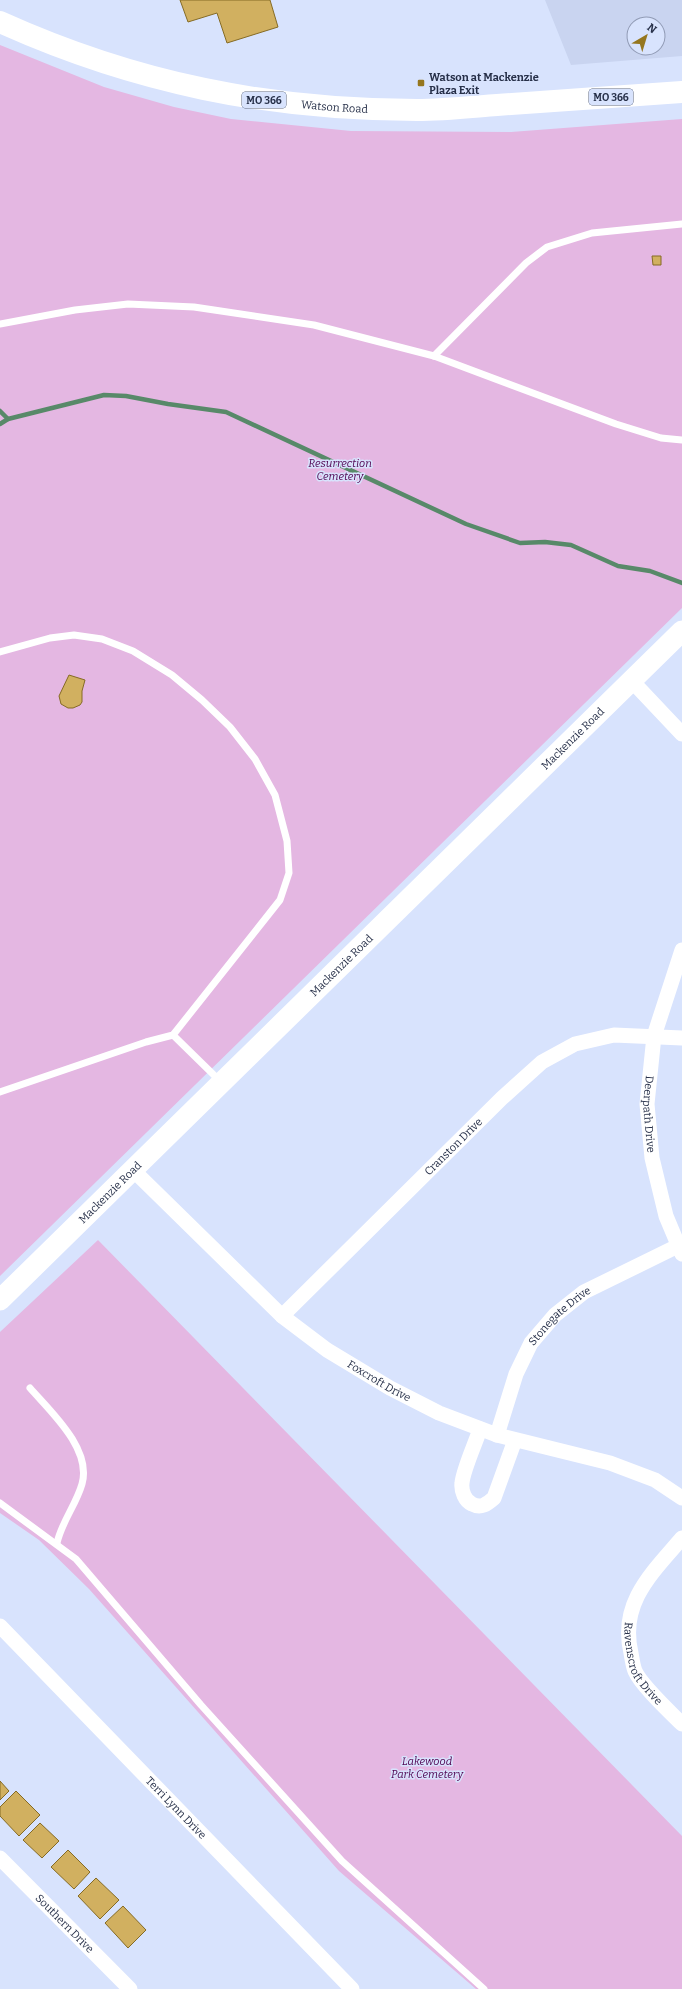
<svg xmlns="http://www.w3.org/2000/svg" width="682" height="1989" viewBox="0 0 682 1989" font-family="Bitter,serif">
  <rect width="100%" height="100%" fill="#d8e3fd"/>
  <!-- built -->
  <path fill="#c9d4f0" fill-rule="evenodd" d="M545 0H682V56L571 65ZM634 24H658V48H634Z"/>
  <!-- green -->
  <g fill="#e4b7e2">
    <polygon points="0,45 104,87 174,107 231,119 351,131 511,132 682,119 682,608 0,1276"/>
    <polygon points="98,1240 682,1836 682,1989 476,1989 339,1871 89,1589 39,1540 0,1513 0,1332"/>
  </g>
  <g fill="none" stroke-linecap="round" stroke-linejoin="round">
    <!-- stream -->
    <g stroke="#588969" stroke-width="4.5">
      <polyline points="0,411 8,419"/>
      <polyline points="0,424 8,419 104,395 126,396 168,404 226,412 466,524 520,543 545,542 571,545 618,566 650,571 682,583"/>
    </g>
  </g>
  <!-- building -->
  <g fill="#d1b060" stroke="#856b25">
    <polygon points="180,0 270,0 278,27 227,43 217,13 188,22"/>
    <polygon points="652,256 661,256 661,265 653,265"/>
    <polygon points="69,675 85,680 82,691 82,702 80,705 73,708 68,708 61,704 59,696"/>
    <polygon points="0,1781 9,1791 0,1800"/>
    <polygon points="16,1791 40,1815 19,1836 0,1816 0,1807"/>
    <polygon points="40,1823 59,1841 42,1858 23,1840"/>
    <polygon points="68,1850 90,1872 74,1889 51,1867"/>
    <polygon points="96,1878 119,1900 100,1919 78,1896"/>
    <polygon points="123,1906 146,1930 128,1948 105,1923"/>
  </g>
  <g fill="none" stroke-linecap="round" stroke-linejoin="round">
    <!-- service -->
    <g stroke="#fff" stroke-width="7">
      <polyline points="0,324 75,310 128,304 194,307 314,325 434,356 616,424 661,438 682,440"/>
      <polyline points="434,356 526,263 547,247 592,233 682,224"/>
      <polyline points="0,652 50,638 74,635 102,639 133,651 172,675 202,700 230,727 255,759 275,795 287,841 289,873 280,900 173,1035 146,1042 0,1092"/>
      <polyline points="173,1035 220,1081"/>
      <path d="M30 1388C51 1412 92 1449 82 1484 76 1505 62 1521 57 1543"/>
      <polyline points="0,1503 76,1559 201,1705 342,1861 484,1989"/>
    </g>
    <!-- minor -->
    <g stroke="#fff" stroke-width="15">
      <polyline points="631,680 682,734"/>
      <path id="s1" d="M682 950 654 1036 647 1104 652 1158 666 1216 682 1254"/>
      <path id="s2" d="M132 1169 282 1316 327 1350 390 1388 439 1413 497 1435 610 1463 655 1480 682 1498"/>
      <path id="s3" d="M282 1316 502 1098 542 1062 575 1044 614 1035 682 1038"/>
      <path d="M480 1429C476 1442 463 1470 462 1483 461 1491 465 1501 472 1504 481 1509 487 1504 494 1498L515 1440"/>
      <path id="s4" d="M497 1435 516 1374 531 1343 555 1315 584 1292 682 1244"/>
      <path id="s5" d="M682 1538C652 1573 619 1603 631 1653 632 1659 633 1666 635 1671 641 1685 670 1712 682 1724"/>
      <path id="s6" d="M0 1626 352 1989"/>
      <path id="s7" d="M0 1858 130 1989"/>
    </g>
    <!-- secondary -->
    <path stroke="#fff" stroke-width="21" id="s8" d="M0 1300 682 631"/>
    <!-- primary -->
    <path stroke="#fff" stroke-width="22" id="s9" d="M0 22C135 83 269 110 417 110 444 110 471 107 497 105 559 101 620 96 682 92"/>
  </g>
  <!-- markers -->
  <rect fill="#95761e" stroke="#d8e3fd" stroke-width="1.5" x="417" y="79" width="8" height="8" rx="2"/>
  <g text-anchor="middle" stroke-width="3" stroke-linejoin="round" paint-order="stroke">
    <!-- shield labels -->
    <g fill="#d8e3fd" stroke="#5c667f" stroke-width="1">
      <rect x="589" y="89" width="44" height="16" rx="3"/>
      <rect x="242" y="92" width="44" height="16" rx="3"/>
    </g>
    <g font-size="10" font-weight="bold" fill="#273049">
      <text x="611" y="101">MO 366</text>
      <text x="264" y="104">MO 366</text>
    </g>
    <!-- poi labels -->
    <g font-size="11" font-weight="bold" fill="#273049" stroke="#d8e3fd" text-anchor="start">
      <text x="429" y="81">Watson at Mackenzie<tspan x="429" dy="13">Plaza Exit</tspan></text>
    </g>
    <!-- street labels -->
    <g font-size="11" fill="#273049" stroke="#d8e3fd">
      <text dy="4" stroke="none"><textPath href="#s9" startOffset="347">Watson Road</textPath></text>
      <text dy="4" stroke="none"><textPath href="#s8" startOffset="802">Mackenzie Road</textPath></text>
      <text dy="4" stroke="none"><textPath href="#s8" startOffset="478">Mackenzie Road</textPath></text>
      <text dy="4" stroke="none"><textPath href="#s1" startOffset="169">Deerpath Drive</textPath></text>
      <text dy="4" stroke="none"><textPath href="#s3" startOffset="241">Cranston Drive</textPath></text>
      <text dy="4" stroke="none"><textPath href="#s8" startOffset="154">Mackenzie Road</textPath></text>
      <text dy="4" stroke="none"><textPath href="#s4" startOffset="138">Stonegate Drive</textPath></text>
      <text dy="4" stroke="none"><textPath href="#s2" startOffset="327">Foxcroft Drive</textPath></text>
      <text dy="4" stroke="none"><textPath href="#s5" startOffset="146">Ravenscroft Drive</textPath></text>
      <text dy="4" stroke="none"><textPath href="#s6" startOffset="253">Terri Lynn Drive</textPath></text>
      <text dy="4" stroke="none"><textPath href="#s7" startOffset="92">Southern Drive</textPath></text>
    </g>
    <!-- park labels -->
    <g font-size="11" font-style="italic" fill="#500351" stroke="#d8e3fd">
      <text x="340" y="467">Resurrection<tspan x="340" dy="13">Cemetery</tspan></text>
      <text x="427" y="1765">Lakewood<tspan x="427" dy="13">Park Cemetery</tspan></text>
    </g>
  </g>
  <!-- north arrow -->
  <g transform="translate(646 36) rotate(38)"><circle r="19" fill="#d8e3fd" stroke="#919bb5"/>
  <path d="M0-3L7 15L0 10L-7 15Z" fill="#95761e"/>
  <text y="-6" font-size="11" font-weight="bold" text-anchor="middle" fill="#273049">N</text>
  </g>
</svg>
